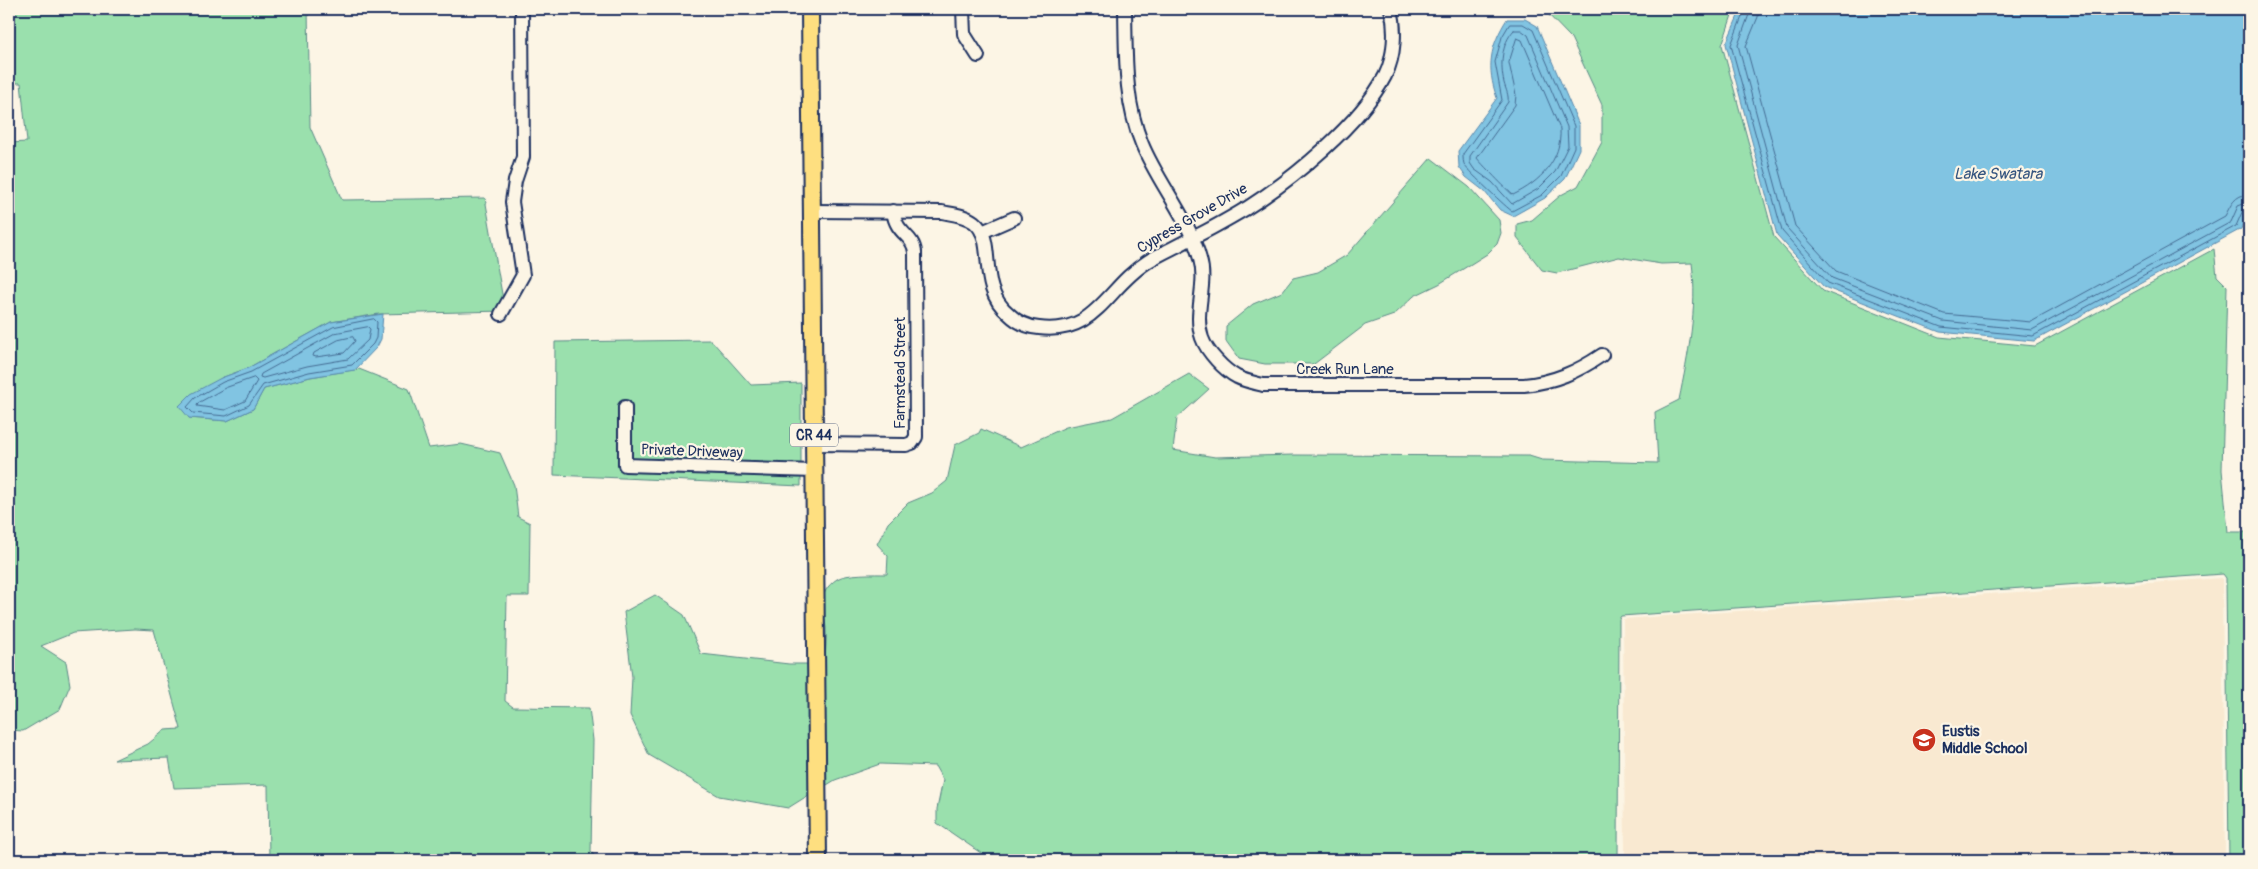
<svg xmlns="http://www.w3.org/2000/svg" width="2258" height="869" viewBox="0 0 2258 869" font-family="Pangolin,sans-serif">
  <rect width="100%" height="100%" fill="#fcf5e5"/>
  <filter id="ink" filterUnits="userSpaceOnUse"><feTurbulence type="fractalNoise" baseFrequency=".02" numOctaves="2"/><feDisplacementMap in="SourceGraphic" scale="10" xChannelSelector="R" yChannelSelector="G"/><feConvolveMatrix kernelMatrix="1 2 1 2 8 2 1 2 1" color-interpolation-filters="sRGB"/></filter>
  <g filter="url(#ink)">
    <!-- built -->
    <polygon fill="#f9e9d1" points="2222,578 2225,860 1625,860 1623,619"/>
    <!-- green -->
    <g fill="#9ae0ad" stroke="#5a8886">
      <polygon points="9,9 308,9 310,127 342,200 485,198 505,311 379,314 331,322 248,368 221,378 189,418 227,421 253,409 264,389 310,377 359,369 409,389 429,448 461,444 500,453 514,485 518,517 530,523 529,596 507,596 505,701 513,707 589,708 593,740 591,851 597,860 269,860 268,785 174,788 169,758 114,760 148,744 165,730 181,729 154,630 135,629 73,633 41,646 66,662 70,685 60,709 23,731 9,730 9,143 27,142 21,83 9,83"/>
      <path d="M1543 9H1734L1722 45 1774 237 1823 291 1939 337 2035 346 2214 249 2217 276 2227 286 2222 470 2228 532H2249V860H2229L2226 578 2223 574 1621 616 1619 619 1618 860H991L937 823V809L943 780 935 766 880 764 835 780 822 788 821 664 825 663C825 652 827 640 826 628 824 609 816 593 837 579 846 573 875 574 887 574L888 556 877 544 888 523 908 503 932 493 947 481 955 445 979 433 981 429 1021 447 1066 427 1112 418 1189 374 1209 389 1177 418 1173 450 1215 457 1294 455 1529 456 1542 460 1658 463 1655 412 1679 400C1688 356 1698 308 1692 263L1661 264 1619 257 1557 273 1542 270 1517 238V224L1532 220 1561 195 1578 186 1602 142V105L1571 38Z"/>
      <polygon points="1431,158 1469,187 1499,220 1501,233 1497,244 1487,254 1439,284 1414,296 1394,315 1365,325 1314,364 1265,364 1239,359 1226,341 1226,326 1253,304 1282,292 1293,278 1318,272 1347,255"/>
      <polygon points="711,340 751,385 801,383 801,486 554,475 555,342"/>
      <polygon points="655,595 684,615 701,654 789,664 811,664 812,793 788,808 719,796 649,755 630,715 632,677 624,612"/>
    </g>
    <!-- water -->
    <g fill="#81c4e2" stroke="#5888ad">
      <polygon points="1741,9 2249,9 2249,207 2241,229 2034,341 1940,332 1824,287 1777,235 1726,44"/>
      <path d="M1507 19H1525L1537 26 1579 125V149L1565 179 1545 198 1513 216 1500 210 1484 191 1466 177 1459 167 1458 151 1497 98C1486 67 1490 46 1507 19Z"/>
      <polygon points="383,314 381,339 377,347 355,370 310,377 264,389 253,409 227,421 189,418 179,406 191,394 221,378 248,368 331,322"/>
    </g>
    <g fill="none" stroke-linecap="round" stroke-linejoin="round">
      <!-- shore -->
      <g stroke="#446b93" stroke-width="1">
        <polyline points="1745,9 1731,45 1782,231 1828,283 1941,327 2033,336 2236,226 2243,210 2249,208"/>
        <polyline points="1751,9 1738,45 1787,228 1832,278 1943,321 2032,330 2231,222 2238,206 2249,202"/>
        <path d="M1759 9 1758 17 1746 46 1795 226 1836 271 1944 314 2031 322 2225 216C2231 205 2234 195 2249 194"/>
        <path d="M1510 24H1523L1533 30 1574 126V147L1561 176 1542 195 1512 211C1509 210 1467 170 1465 166 1463 163 1463 158 1463 154L1502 100 1495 62 1502 37Z"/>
        <path d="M1514 30H1521L1528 35 1567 127 1568 146 1555 172 1538 189 1512 204 1492 182 1474 169 1470 163V156L1508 102C1509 95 1506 90 1504 83 1500 65 1501 44 1514 30Z"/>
        <path d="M1517 38 1522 40 1560 129C1562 160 1540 182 1513 195 1509 192 1479 161 1477 158L1515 105 1516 95 1509 63Z"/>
        <polygon points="374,319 377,322 376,338 373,344 352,365 309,372 263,385 249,405 226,416 193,413 187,407 195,398 223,382 251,372 333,327"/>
        <polygon points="368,327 370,329 368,340 348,359 307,366 263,378 260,377 261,374 335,333"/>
        <polygon points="353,337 355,341 344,353 316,357 313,356 314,353 338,340"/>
        <polygon points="254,378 257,381 245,401 225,410 197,406 198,403 225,388"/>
      </g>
      <!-- minor casing -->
      <g stroke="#1b2f5e" stroke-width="16">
        <g id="minor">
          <polyline points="963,9 964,34 978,56"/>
          <path d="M1125 9C1126 54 1124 101 1142 144 1158 183 1189 218 1200 259 1208 285 1193 312 1202 338 1207 352 1224 370 1237 377 1245 381 1255 383 1263 385H1524C1554 382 1577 372 1602 355"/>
          <path d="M812 211 942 212C952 214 965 215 974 222 998 241 975 286 1009 314 1017 322 1028 327 1039 328 1096 335 1106 288 1147 262 1161 253 1176 247 1190 239 1210 230 1228 219 1247 208 1293 179 1360 124 1385 76 1395 56 1396 29 1391 9"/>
          <polyline points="982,232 1014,218"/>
          <polyline points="501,314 523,275 512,202 515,181 523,157 522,9"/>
          <polyline points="625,407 625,465 815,471"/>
          <path d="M814 444 906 445 912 443 916 437 915 252C913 234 896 235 893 211"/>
        </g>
      </g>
      <!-- major casing -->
      <g stroke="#1b2f5e" stroke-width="20">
        <polyline id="major" points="810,9 818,860"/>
      </g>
      <!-- minor -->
      <use href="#minor" stroke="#fcf5e5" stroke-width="12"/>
      <!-- major -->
      <use href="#major" stroke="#fedf80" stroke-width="16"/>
    </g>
  </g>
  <!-- icons -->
  <defs>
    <g id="school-disc" transform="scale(1.25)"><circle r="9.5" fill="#c8321e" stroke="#fcf5e5"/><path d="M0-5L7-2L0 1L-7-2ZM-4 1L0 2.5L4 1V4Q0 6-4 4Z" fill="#fff"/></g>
  </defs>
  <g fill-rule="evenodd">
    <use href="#school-disc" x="1924" y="740"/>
  </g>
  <g text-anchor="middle" stroke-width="4.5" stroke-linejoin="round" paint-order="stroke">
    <!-- shield labels -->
    <rect fill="#fcf5e5" stroke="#5e6a86" stroke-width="1" x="790" y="423.5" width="48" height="23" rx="4"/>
    <g font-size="14" font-weight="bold" fill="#1b2f5e">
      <text x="814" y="440">CR 44</text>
    </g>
    <!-- street labels -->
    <g font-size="15" fill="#1b2f5e" stroke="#fcf5e5">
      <text transform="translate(1192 218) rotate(-30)" y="5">Cypress Grove Drive</text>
      <text x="1345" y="374">Creek Run Lane</text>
      <text transform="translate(900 373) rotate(-90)" y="5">Farmstead Street</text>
      <text transform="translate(692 451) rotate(2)" y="5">Private Driveway</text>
    </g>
    <!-- poi labels -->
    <g font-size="15" font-weight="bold" fill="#1b2f5e" stroke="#fcf5e5" text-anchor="start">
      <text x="1942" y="736">Eustis<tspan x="1942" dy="17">Middle School</tspan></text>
    </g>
    <!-- water labels -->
    <g font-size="16" font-style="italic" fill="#34547f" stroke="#fcf5e5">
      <text x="1998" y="179">Lake Swatara</text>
    </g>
  </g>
  <!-- margin -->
  <rect width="2258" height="869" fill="none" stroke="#fcf5e5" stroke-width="30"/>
  <rect x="15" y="15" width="2228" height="839" fill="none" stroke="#1b2f5e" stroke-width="2" filter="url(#ink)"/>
</svg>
